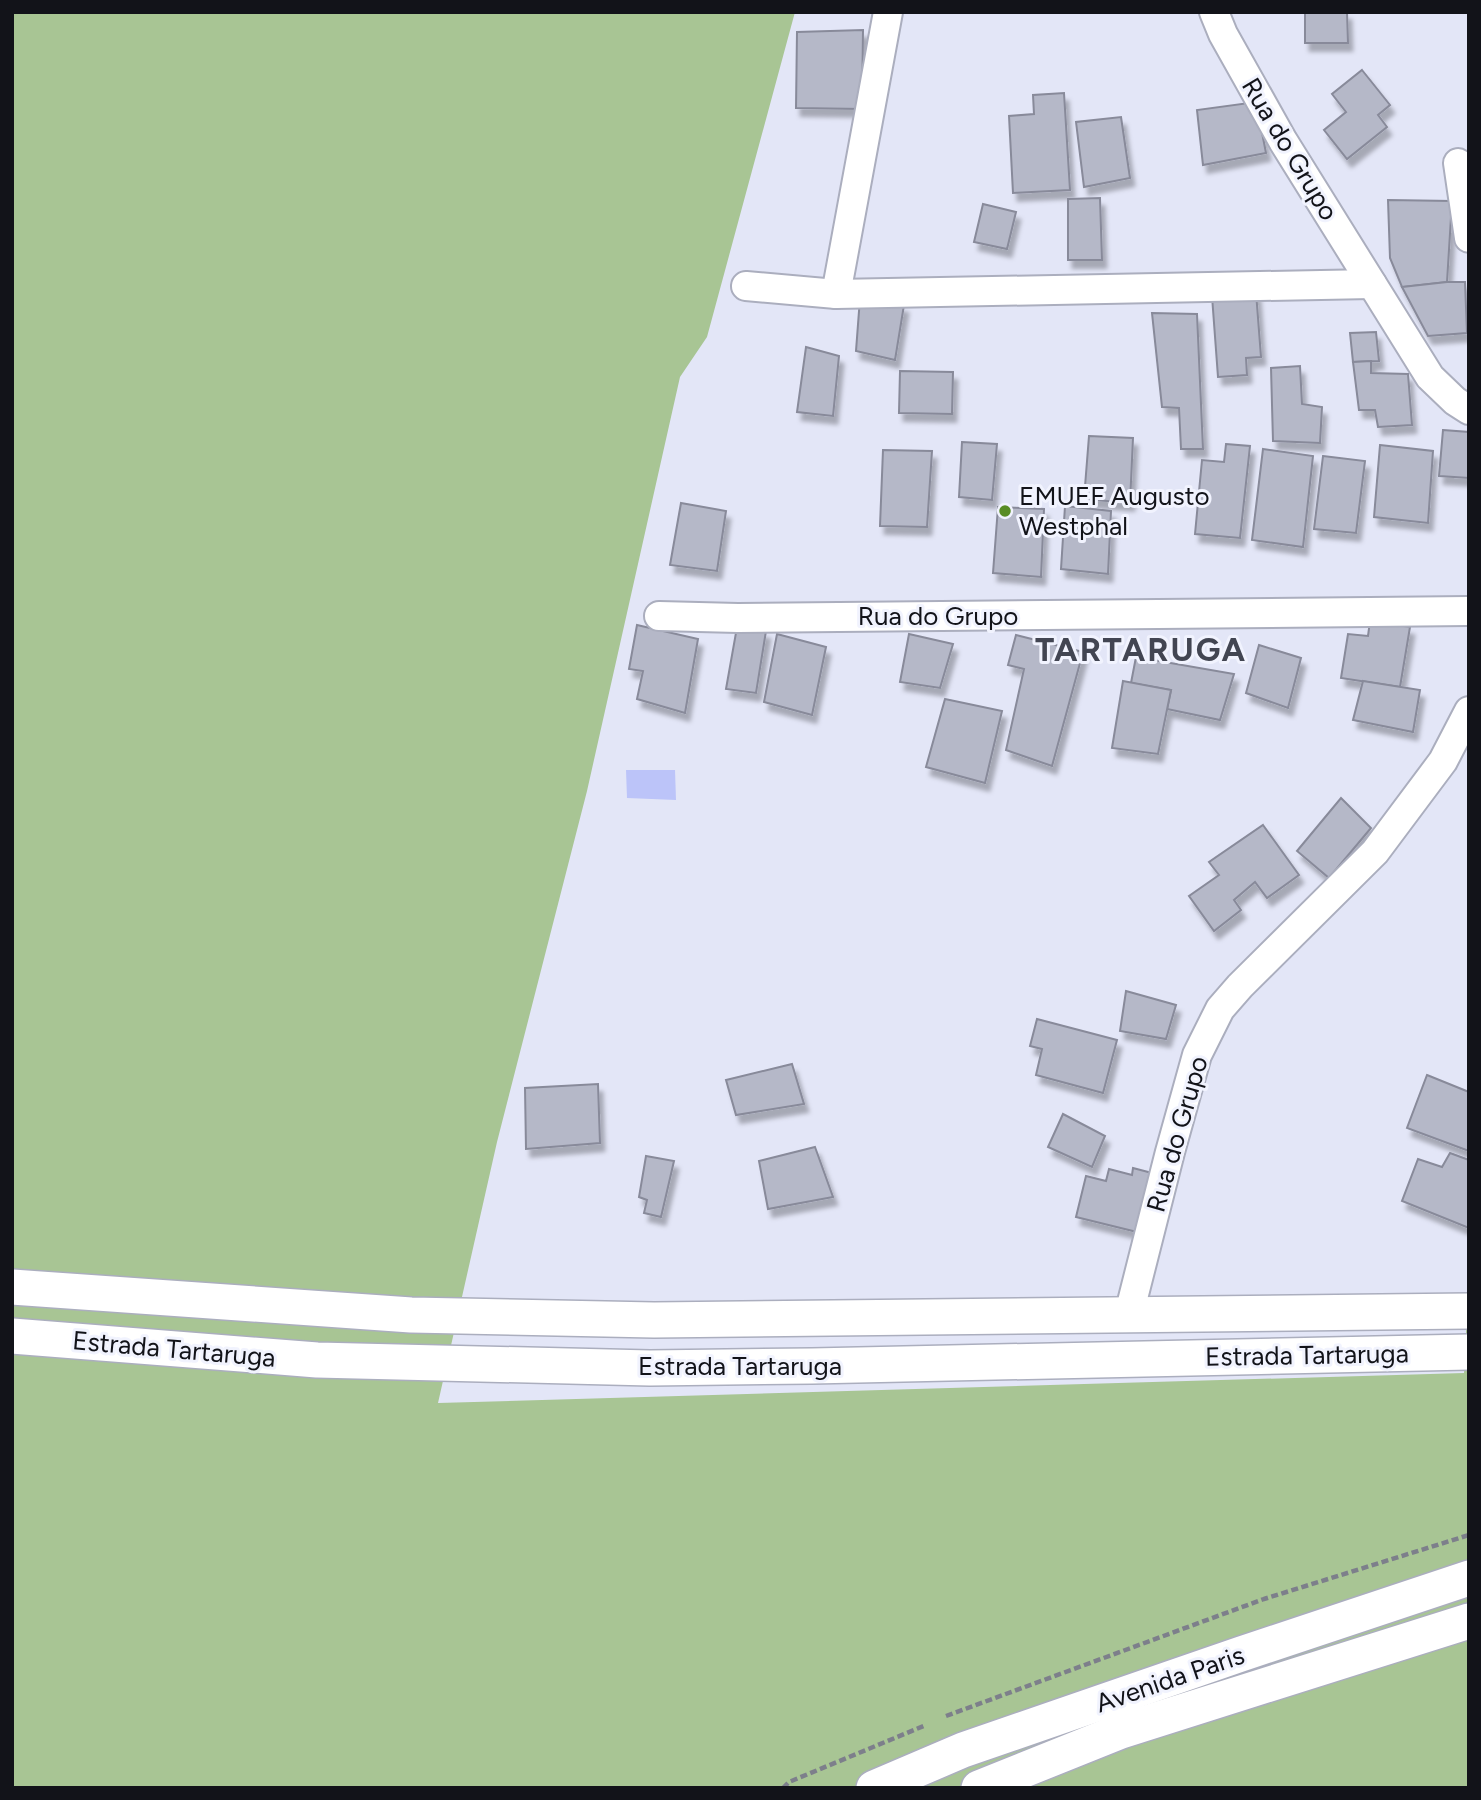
<svg xmlns="http://www.w3.org/2000/svg" width="1481" height="1800" viewBox="0 0 1481 1800" font-family="Figtree,sans-serif">
  <defs>
    <filter id="shadow"><feDropShadow dx="4.5" dy="8" stdDeviation="2" flood-color="#0004"/></filter>
  </defs>
  <rect width="100%" height="100%" fill="#e3e6f7"/>
  <!-- green -->
  <polygon fill="#a8c594" points="12,12 795,12 707,337 680,377 587,791 497,1142 438,1403 1464,1373 1469,1271 1469,1788 12,1788"/>
  <!-- water -->
  <polygon fill="#bcc4f9" points="626,770 675,770 676,800 627,798"/>
  <!-- building -->
  <g fill="#b5b8c8" stroke="#888a9a" stroke-width="2" filter="url(#shadow)">
    <polygon points="1305,12 1347,12 1348,43 1305,43"/>
    <polygon points="863,30 862,109 796,108 797,32"/>
    <polygon points="1362,70 1390,105 1378,115 1387,127 1347,159 1324,130 1346,112 1332,94"/>
    <polygon points="1064,93 1070,190 1013,193 1009,116 1034,114 1033,95"/>
    <polygon points="1256,102 1266,153 1203,165 1197,110"/>
    <polygon points="1121,117 1130,178 1084,187 1076,122"/>
    <polygon points="1100,198 1102,260 1068,260 1068,199"/>
    <polygon points="1388,200 1452,201 1447,282 1402,287 1390,258"/>
    <polygon points="983,204 1016,212 1007,249 974,242"/>
    <polygon points="1447,282 1465,282 1467,333 1428,336 1402,287"/>
    <polygon points="1256,292 1261,357 1246,358 1247,375 1218,377 1212,296"/>
    <polygon points="860,298 904,305 895,360 856,351"/>
    <polygon points="1152,313 1197,314 1203,449 1181,449 1179,408 1162,407"/>
    <polygon points="1376,332 1379,361 1353,362 1350,333"/>
    <polygon points="806,347 839,356 833,416 797,412"/>
    <polygon points="1371,361 1371,373 1408,374 1412,425 1378,427 1375,410 1359,410 1353,362"/>
    <polygon points="1300,366 1302,404 1322,407 1320,443 1273,441 1271,368"/>
    <polygon points="900,371 953,372 952,414 899,413"/>
    <polygon points="1443,430 1469,432 1469,478 1439,476"/>
    <polygon points="1089,436 1133,438 1130,503 1084,499"/>
    <polygon points="962,442 997,444 992,500 959,497"/>
    <polygon points="1226,444 1250,446 1240,538 1195,534 1202,460 1224,462"/>
    <polygon points="1380,445 1433,451 1428,523 1374,517"/>
    <polygon points="1263,449 1313,456 1303,547 1252,540"/>
    <polygon points="883,450 932,451 927,527 880,526"/>
    <polygon points="1323,456 1365,461 1356,533 1314,529"/>
    <polygon points="681,503 726,511 717,571 670,565"/>
    <polygon points="1065,506 1111,511 1108,574 1061,569"/>
    <polygon points="998,507 1044,509 1041,577 993,573"/>
    <polygon points="1370,621 1410,627 1400,687 1341,678 1348,634 1368,636"/>
    <polygon points="637,625 698,639 685,713 637,699 643,671 629,669"/>
    <polygon points="737,627 766,631 756,693 726,689"/>
    <polygon points="777,634 826,647 812,715 764,702"/>
    <polygon points="909,634 953,644 940,688 900,682"/>
    <polygon points="1016,635 1083,652 1052,766 1006,750 1024,669 1008,665"/>
    <polygon points="1259,645 1301,658 1288,708 1246,693"/>
    <polygon points="1136,657 1234,674 1220,720 1167,709 1171,690 1131,683"/>
    <polygon points="1123,681 1171,690 1158,754 1112,748"/>
    <polygon points="1363,681 1420,690 1413,732 1353,720"/>
    <polygon points="945,699 1002,711 985,783 926,767"/>
    <polygon points="1341,798 1371,828 1329,878 1297,851"/>
    <polygon points="1263,825 1299,875 1267,898 1255,882 1234,900 1241,910 1214,931 1189,896 1219,875 1209,862"/>
    <polygon points="1126,991 1176,1005 1166,1039 1120,1031"/>
    <polygon points="1037,1019 1117,1040 1103,1093 1036,1075 1042,1049 1030,1046"/>
    <polygon points="792,1064 804,1104 736,1115 726,1080"/>
    <polygon points="1427,1075 1469,1092 1469,1151 1407,1128"/>
    <polygon points="598,1084 600,1143 526,1149 525,1088"/>
    <polygon points="1063,1114 1105,1136 1092,1167 1048,1147"/>
    <polygon points="815,1147 833,1197 768,1209 759,1161"/>
    <polygon points="1450,1153 1469,1160 1469,1228 1402,1201 1418,1159 1442,1167"/>
    <polygon points="646,1156 674,1161 661,1217 644,1213 647,1200 639,1197"/>
    <polygon points="1133,1168 1152,1173 1137,1232 1076,1217 1086,1176 1106,1181 1109,1169 1132,1175"/>
  </g>
  <g fill="none" stroke-linecap="round" stroke-linejoin="round">
    <!-- minor casing -->
    <g stroke="#abaebe" stroke-width="32">
      <g id="minor">
        <polyline points="1214,12 1223,34 1283,141 1430,377 1455,401 1469,410"/>
        <polyline points="1458,163 1469,238"/>
        <polyline points="746,286 836,294 1372,284"/>
        <polyline points="836,294 888,12"/>
        <polyline points="659,616 738,618 1469,611"/>
        <polyline points="1129,1314 1170,1152 1197,1055 1220,1009 1240,986 1375,852 1443,761 1469,711"/>
      </g>
    </g>
    <!-- tertiary casing -->
    <g stroke="#abaebe" stroke-width="38">
      <g id="tertiary">
        <polyline points="12,1287 411,1315 654,1320 1469,1311"/>
        <polyline points="12,1336 317,1360 650,1368 812,1366 1469,1352"/>
        <polyline points="874,1788 963,1750 1241,1654 1469,1578"/>
        <polyline points="979,1788 1121,1731 1469,1621"/>
      </g>
    </g>
    <!-- path -->
    <g stroke="#7d7f8b" stroke-width="4.5" stroke-dasharray="7 3.5" stroke-linecap="butt">
      <polyline points="946,1716 1264,1599 1469,1535"/>
      <polyline points="783,1788 789,1782 926,1725"/>
    </g>
    <!-- minor -->
    <use href="#minor" stroke="#fff" stroke-width="28"/>
    <!-- tertiary -->
    <use href="#tertiary" stroke="#fff" stroke-width="35"/>
  </g>
  <!-- markers -->
  <circle fill="#588c24" stroke="#f1f3fe" stroke-width="2.5" cx="1005" cy="511" r="7"/>
  <g text-anchor="middle" stroke-width="6" stroke-linejoin="round" paint-order="stroke">
    <!-- street labels -->
    <g font-size="26" fill="#121319" stroke="#f1f3fe">
      <text transform="translate(1290 149) rotate(59)" y="9">Rua do Grupo</text>
      <text x="938" y="625">Rua do Grupo</text>
      <text transform="translate(1177 1134) rotate(-74)" y="9">Rua do Grupo</text>
      <text transform="translate(174 1349) rotate(5)" y="9">Estrada Tartaruga</text>
      <text transform="translate(1307 1355) rotate(-1)" y="9">Estrada Tartaruga</text>
      <text x="740" y="1375">Estrada Tartaruga</text>
      <text transform="translate(1170 1679) rotate(-19)" y="9">Avenida Paris</text>
    </g>
    <!-- poi labels -->
    <g font-size="26" fill="#121319" stroke="#f1f3fe" text-anchor="start">
      <text x="1019" y="505">EMUEF Augusto<tspan x="1019" dy="30">Westphal</tspan></text>
    </g>
    <!-- district labels -->
    <g font-size="33" font-weight="bold" letter-spacing="2" fill="#424552" stroke="#f1f3fe">
      <text x="1141" y="661">TARTARUGA</text>
    </g>
  </g>
  <!-- border -->
  <rect width="1481" height="1800" fill="none" stroke="#121319" stroke-width="28"/>
</svg>
